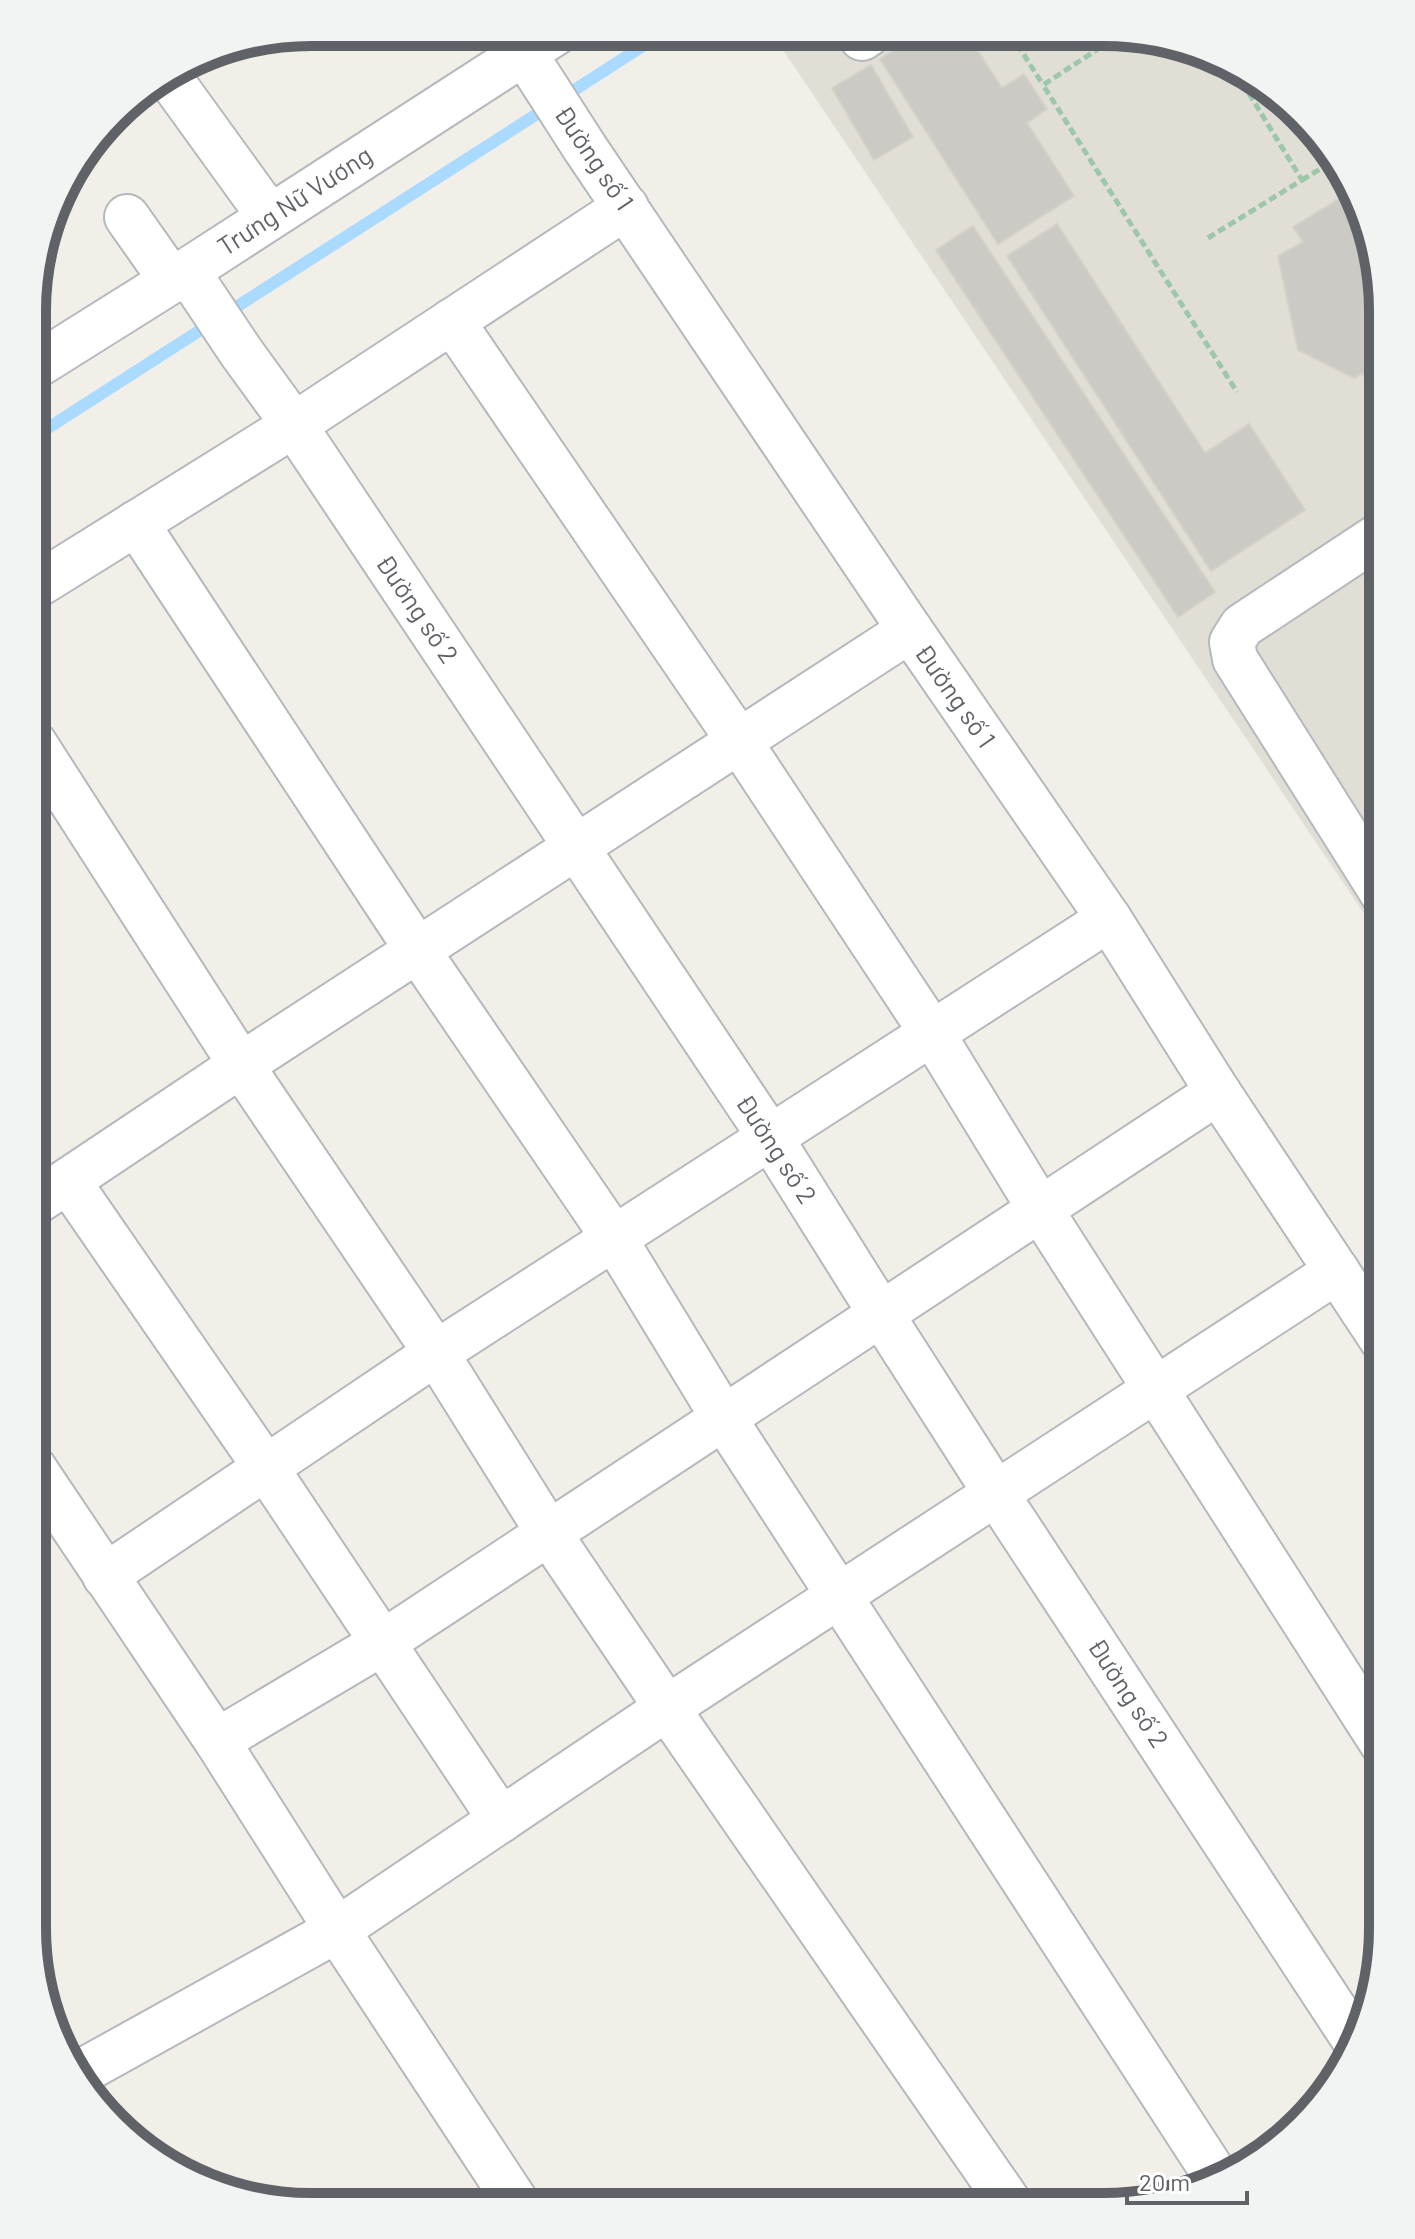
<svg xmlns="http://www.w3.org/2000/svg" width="1415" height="2239" viewBox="0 0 1415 2239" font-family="Barlow,sans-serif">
  <rect width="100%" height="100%" fill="#f1efe8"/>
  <!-- education -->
  <polygon fill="#e1ded6" points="796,33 1141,34 1274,89 1362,204 1383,311 1383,942 779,44"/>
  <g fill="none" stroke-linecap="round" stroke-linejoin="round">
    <!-- stream -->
    <polyline stroke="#aadaff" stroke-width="12" points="34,437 663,33"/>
  </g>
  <!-- building -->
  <g fill="#cccac5" stroke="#d6d1c6" stroke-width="2">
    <polygon points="920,34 967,34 1002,88 1024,74 1047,109 1027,123 1074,196 998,244 880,59"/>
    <polygon points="871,65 913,137 874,160 832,88"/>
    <polygon points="1352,191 1362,204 1383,311 1383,407 1362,373 1354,378 1298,350 1278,256 1303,242 1293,227"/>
    <polygon points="1057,224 1205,453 1249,424 1305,510 1211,571 1007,256"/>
    <polygon points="973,226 1215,592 1178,617 936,250"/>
  </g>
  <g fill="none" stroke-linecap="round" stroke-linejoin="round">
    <!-- minor casing -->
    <g stroke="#b5b8bc" stroke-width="48">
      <g id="minor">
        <polyline points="862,38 868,34"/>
        <polyline points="524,53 585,148 910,630 1109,919 1218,1092 1383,1341"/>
        <polyline points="168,76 270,217"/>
        <polyline points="127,217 172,281"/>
        <polyline points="187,271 241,352 294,425 770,1137 881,1314 995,1492 1352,2036"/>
        <polyline points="452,321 739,741 932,1033 1040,1209 1382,1743"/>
        <polyline points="34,367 187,271 555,33"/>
        <polyline points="136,523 418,951 614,1238 723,1417 1219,2181"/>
        <polyline points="34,587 294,425 626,207"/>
        <polyline points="34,743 241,1065 436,1353 548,1532 667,1708 1012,2207"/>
        <polyline points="1383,894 1235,659 1232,642 1242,626 1383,533"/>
        <polyline points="68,1181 266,1468 501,1820"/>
        <polyline points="33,1204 241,1065 910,630"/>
        <polyline points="33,1467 217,1741 337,1930 518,2205"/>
        <polyline points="105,1576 436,1353 1109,919"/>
        <polyline points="217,1741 382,1643 1218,1092"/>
        <polyline points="81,2072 337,1930 667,1708 1337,1271"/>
      </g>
    </g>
    <!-- path -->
    <g stroke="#9cc7a9" stroke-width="5" stroke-dasharray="8 4" stroke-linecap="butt">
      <polyline points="1011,34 1043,85"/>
      <polyline points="1121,34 1043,85 1237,392"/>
      <polyline points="1302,180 1330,163"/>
      <polyline points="1208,238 1302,180 1237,74"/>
    </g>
    <!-- minor -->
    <use href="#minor" stroke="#fff" stroke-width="44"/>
  </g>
  <g text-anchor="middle" stroke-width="8" stroke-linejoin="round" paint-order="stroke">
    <!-- street labels -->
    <g font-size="26" fill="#5f6368" stroke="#fff">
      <text transform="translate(594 158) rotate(56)" y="9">Đường số 1</text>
      <text transform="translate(295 201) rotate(-33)" y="9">Trưng Nữ Vương</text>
      <text transform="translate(417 609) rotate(56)" y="9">Đường số 2</text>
      <text transform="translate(955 696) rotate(55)" y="9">Đường số 1</text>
      <text transform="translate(776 1149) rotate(57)" y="9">Đường số 2</text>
      <text transform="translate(1128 1693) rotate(57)" y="9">Đường số 2</text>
    </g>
  </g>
  <!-- crop -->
  <path d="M0 0H1415V2239H0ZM311 46H1104A265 265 0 0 1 1369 311V1928A265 265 0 0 1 1104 2193H311A265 265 0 0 1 46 1928V311A265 265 0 0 1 311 46Z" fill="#f2f3f3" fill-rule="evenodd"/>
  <path fill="none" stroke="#5f6368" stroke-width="10" d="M311 46H1104A265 265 0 0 1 1369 311V1928A265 265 0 0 1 1104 2193H311A265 265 0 0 1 46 1928V311A265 265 0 0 1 311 46Z"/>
  <!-- scale -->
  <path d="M1127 2191v12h120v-12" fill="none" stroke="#5f6368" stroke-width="4"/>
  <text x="1139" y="2191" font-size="24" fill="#5f6368" stroke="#ffffff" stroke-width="6" paint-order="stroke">20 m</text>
</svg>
